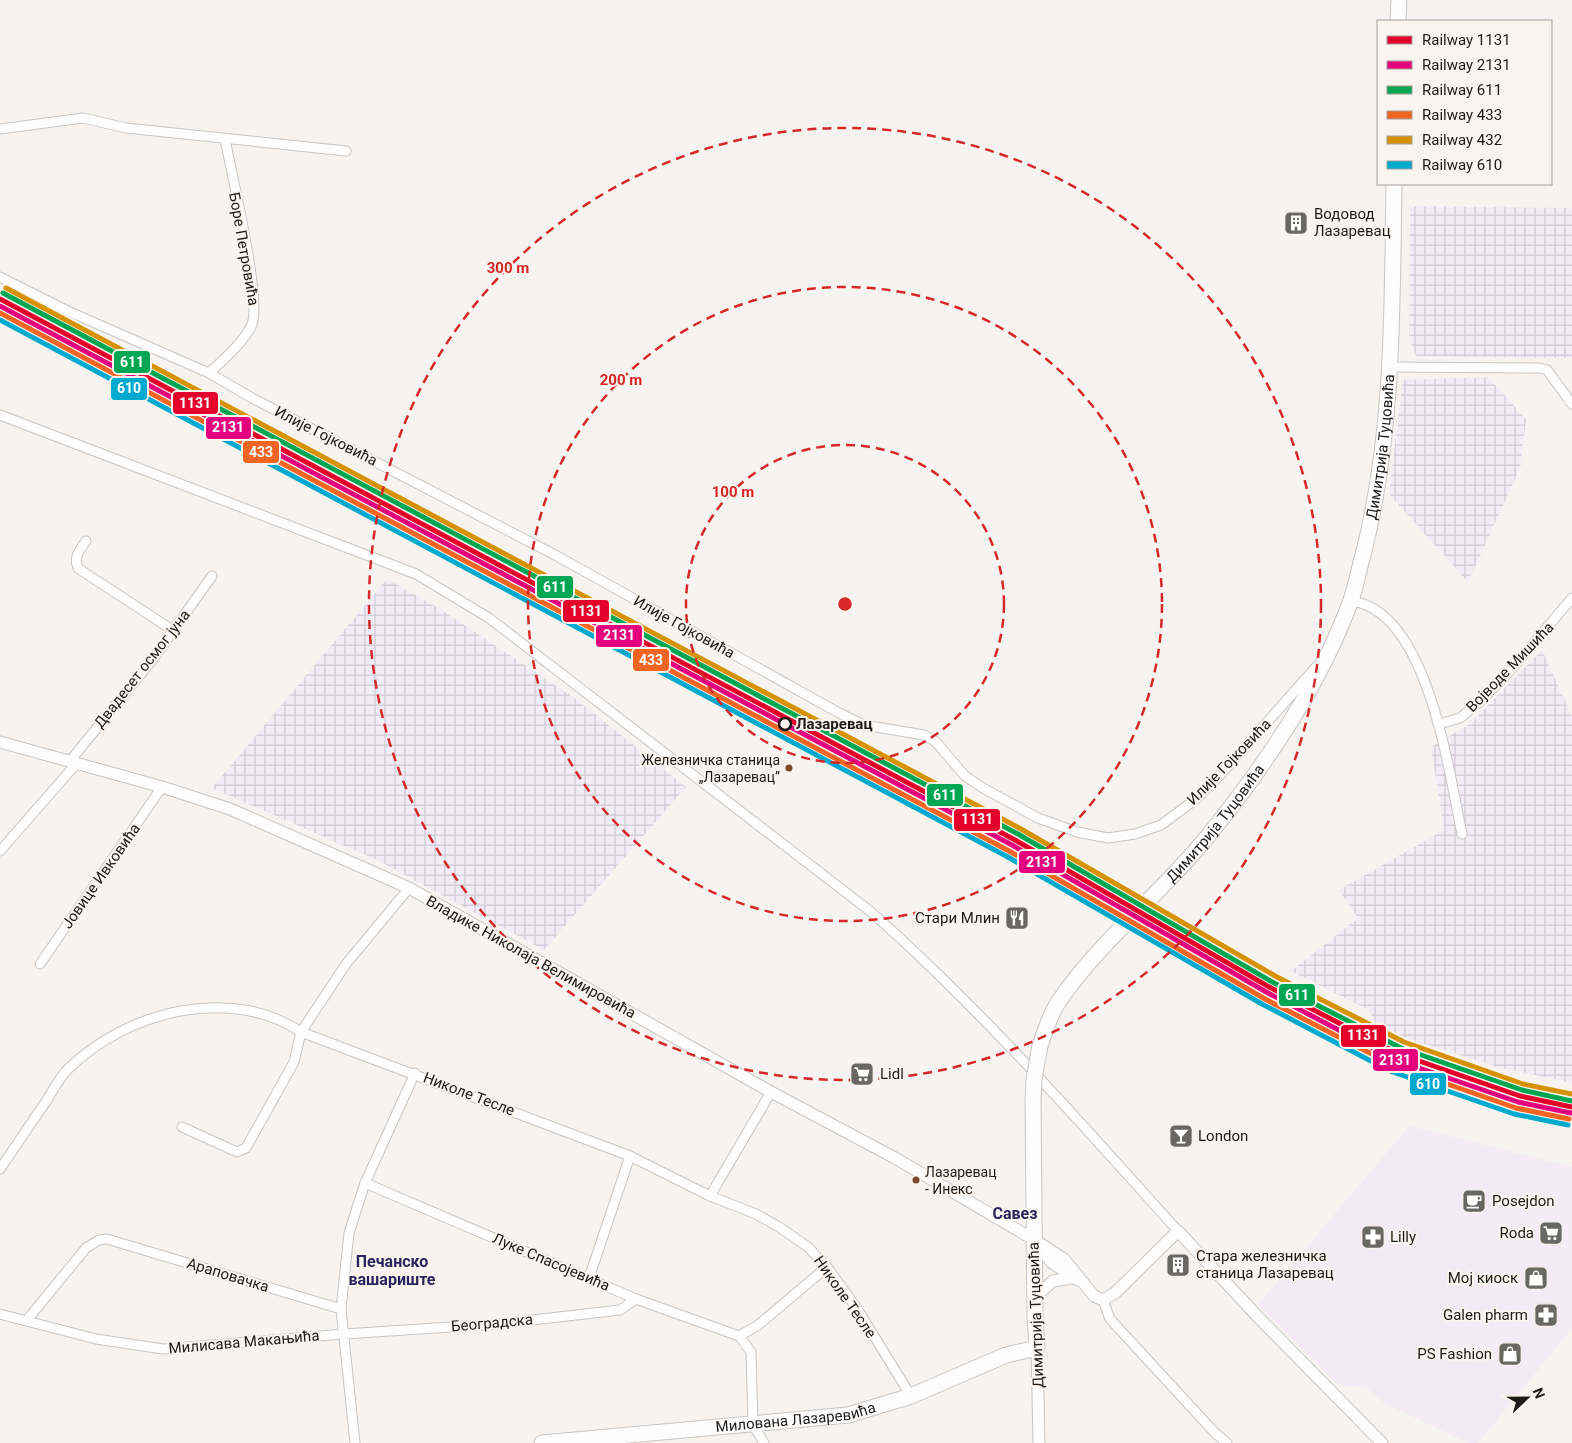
<svg xmlns="http://www.w3.org/2000/svg" width="1572" height="1443" viewBox="0 0 1572 1443" font-family="Roboto,sans-serif">
  <defs>
    <pattern id="industrial-grid" width="8" height="8" patternUnits="userSpaceOnUse" patternTransform="scale(1.25)"><rect width="8" height="8" fill="#f2ecf7"/><path d="M0 4h8M4 0v8" fill="none" stroke="#cfcad3"/></pattern>
  </defs>
  <rect width="100%" height="100%" fill="#f6f3f0"/>
  <!-- commercial -->
  <polygon fill="#f5ebf4" points="1409,1126 1572,1167 1572,1328 1478,1443 1468,1443 1384,1403 1365,1386 1340,1386 1258,1305"/>
  <!-- industrial -->
  <g fill="url(#industrial-grid)">
    <polygon points="1410,206 1572,208 1572,358 1416,356 1409,339"/>
    <polygon points="1488,377 1526,419 1520,468 1468,582 1389,494 1403,380"/>
    <polygon points="387,579 440,609 576,699 686,787 544,950 377,860 212,788"/>
    <polygon points="1542,650 1572,717 1572,1083 1498,1067 1387,1032 1374,1021 1369,1010 1291,971 1358,918 1339,890 1444,830 1431,747 1470,724"/>
  </g>
  <g fill="none" stroke-linecap="round" stroke-linejoin="round">
    <!-- minor casing -->
    <g stroke="#c8c6c3" stroke-width="11">
      <g id="minor">
        <polyline points="0,129 83,118 126,128 346,151"/>
        <polyline points="0,277 70,312 209,373 252,398 557,556 839,713 864,725 924,735 936,742 965,776 983,788 1038,818 1077,832 1108,838 1135,834 1161,825 1196,799 1221,774 1317,666"/>
        <polyline points="1390,367 1540,368 1547,370 1572,404"/>
        <path d="M209 373C222 361 246 340 252 324 262 299 231 172 225 139"/>
        <path d="M0 415 416 574 489 618 870 911C981 1009 1079 1121 1178 1231"/>
        <path d="M86 541C80 550 72 558 79 569L174 631"/>
        <path d="M1351 601C1428 610 1449 773 1462 834"/>
        <polyline points="1439,724 1460,718 1479,702 1509,672 1572,598"/>
        <polyline points="70,761 153,659 212,576"/>
        <polyline points="0,851 77,763"/>
        <polyline points="40,964 162,787"/>
        <polyline points="182,1127 237,1152 246,1148 294,1062 301,1032 346,964 409,888"/>
        <path d="M0 1169C16 1146 31 1123 47 1100 53 1090 60 1077 68 1069 127 1011 230 985 301 1032L630 1156 710 1196 756 1214 779 1227 808 1247 827 1267 858 1310 911 1396"/>
        <polyline points="365,1183 636,1299 739,1336"/>
        <polyline points="710,1196 771,1092"/>
        <polyline points="589,1278 630,1156"/>
        <polyline points="1103,1300 1110,1319 1215,1433 1227,1443"/>
        <polyline points="0,1314 96,1339 163,1349 344,1334 497,1324 620,1310 636,1299"/>
        <polyline points="27,1320 86,1248 99,1240 107,1239 341,1309"/>
        <polyline points="355,1443 341,1309 349,1233 365,1183 415,1073"/>
        <polyline points="764,1443 753,1425 751,1352 739,1336 757,1326 827,1267"/>
      </g>
    </g>
    <!-- tertiary casing -->
    <g stroke="#c8c6c3" stroke-width="13">
      <g id="tertiary">
        <polyline points="0,742 162,787 230,809 409,888 771,1092 895,1158 1033,1239 1064,1259 1094,1296 1103,1300 1115,1293 1178,1231 1258,1317 1382,1443"/>
        <polyline points="1035,1241 1051,1262 1078,1280"/>
        <polyline points="1035,1297 1053,1281 1072,1278"/>
        <polyline points="1037,1348 1039,1443"/>
      </g>
    </g>
    <!-- primary casing -->
    <g stroke="#c8c6c3" stroke-width="17">
      <g id="primary">
        <polyline points="1398,21 1399,0"/>
        <path id="s1" d="M1040 1046C1045 1031 1050 1014 1059 1001 1102 938 1165 891 1212 831 1266 764 1320 684 1350 603 1356 587 1359 568 1364 551 1394 431 1392 307 1394 184"/>
        <path id="s2" d="M542 1443 848 1415 911 1396 1006 1355 1037 1348 1035 1318 1033 1101"/>
      </g>
    </g>
    <!-- minor -->
    <use href="#minor" stroke="#fefdfd" stroke-width="9"/>
    <!-- tertiary -->
    <use href="#tertiary" stroke="#fefdfd" stroke-width="11"/>
    <!-- primary -->
    <use href="#primary" stroke="#fefdfd" stroke-width="15"/>
    <!-- primary-bridge casing -->
    <g stroke="#c8c6c3" stroke-width="17" stroke-linecap="butt">
      <polyline id="primary-bridge" points="1033,1101 1034,1079 1040,1046"/>
    </g>
    <!-- primary-bridge -->
    <use href="#primary-bridge" stroke="#fefdfd" stroke-width="15"/>
    <!-- rail-1 casing -->
    <g stroke="#f9f4ed" stroke-width="9">
      <polyline id="rail-1" points="0,299 1015,840 1271,988 1399,1054 1520,1096 1572,1107"/>
    </g>
    <!-- rail-2 casing -->
    <g stroke="#f9f4ed" stroke-width="9">
      <polyline id="rail-2" points="0,306 1012,845 1268,993 1396,1060 1518,1102 1571,1113"/>
    </g>
    <!-- rail-3 casing -->
    <g stroke="#f9f4ed" stroke-width="9">
      <polyline id="rail-3" points="3,293 1018,834 1274,983 1401,1048 1522,1090 1572,1101"/>
    </g>
    <!-- rail-4 casing -->
    <g stroke="#f9f4ed" stroke-width="9">
      <polyline id="rail-4" points="0,313 1009,851 1265,999 1393,1065 1516,1108 1569,1119"/>
    </g>
    <!-- rail-5 casing -->
    <g stroke="#f9f4ed" stroke-width="9">
      <polyline id="rail-5" points="6,288 1021,829 1277,977 1404,1042 1523,1084 1572,1094"/>
    </g>
    <!-- rail-6 casing -->
    <g stroke="#f9f4ed" stroke-width="9">
      <polyline id="rail-6" points="0,320 1006,856 1262,1004 1390,1071 1514,1114 1568,1125"/>
    </g>
    <!-- rail-1 -->
    <use href="#rail-1" stroke="#e4002b" stroke-width="5"/>
    <!-- rail-2 -->
    <use href="#rail-2" stroke="#e5007d" stroke-width="5"/>
    <!-- rail-3 -->
    <use href="#rail-3" stroke="#00a651" stroke-width="5"/>
    <!-- rail-4 -->
    <use href="#rail-4" stroke="#f26522" stroke-width="5"/>
    <!-- rail-5 -->
    <use href="#rail-5" stroke="#d69104" stroke-width="5"/>
    <!-- rail-6 -->
    <use href="#rail-6" stroke="#00a9ce" stroke-width="5"/>
  </g>
  <!-- distance rings -->
  <g fill="none" stroke="#d62828" stroke-width="2.5" stroke-dasharray="9 6">
    <circle cx="845" cy="604" r="159"/>
    <circle cx="845" cy="604" r="317"/>
    <circle cx="845" cy="604" r="476"/>
  </g>
  <!-- icons -->
  <defs>
    <g id="building-square" transform="scale(1.25)"><rect x="-9" y="-9" width="18" height="18" rx="4" fill="#696764" stroke="#f9f4ed"/><path d="M-4-6H4V6H1V3H-1V6H-4ZM-2.5-4.3h1.7v1.8h-1.7ZM.8-4.3h1.7v1.8H.8ZM-2.5-1h1.7V.8h-1.7ZM.8-1h1.7V.8H.8Z" fill="#fff"/></g>
    <g id="restaurant-square" transform="scale(1.25)"><rect x="-9" y="-9" width="18" height="18" rx="4" fill="#696764" stroke="#f9f4ed"/><path d="M-5-6h1v4h1v-4h1v4h1v-4h1v5L-1.5 .5V6h-2V.5L-5-1ZM5-6V6H3V1.5H1.5Q1.5-4 5-6Z" fill="#fff"/></g>
    <g id="supermarket-square" transform="scale(1.25)"><rect x="-9" y="-9" width="18" height="18" rx="4" fill="#696764" stroke="#f9f4ed"/><path d="M-6-5.5h2.5l.6 2H6L4.5 2H-2.5L-4.4-4H-6ZM-1.5 3.2a1.3 1.3 0 1 0 .1 0ZM3 3.2a1.3 1.3 0 1 0 .1 0Z" fill="#fff"/></g>
    <g id="bar-square" transform="scale(1.25)"><rect x="-9" y="-9" width="18" height="18" rx="4" fill="#696764" stroke="#f9f4ed"/><path d="M-6-5H6L.8 .8V4.5H3.5V6h-7V4.5H-.8V.8Z" fill="#fff"/></g>
    <g id="cafe-square" transform="scale(1.25)"><rect x="-9" y="-9" width="18" height="18" rx="4" fill="#696764" stroke="#f9f4ed"/><path d="M-5.5-4.5H6V0H3Q3 3.5 0 3.5H-2.5Q-5.5 3.5-5.5 0ZM3-3.2v2h1.7v-2ZM-6 4.5H4V6H-6Z" fill="#fff"/></g>
    <g id="pharmacy-square" transform="scale(1.25)"><rect x="-9" y="-9" width="18" height="18" rx="4" fill="#696764" stroke="#f9f4ed"/><path d="M-2-6h4v4h4v4h-4v4h-4v-4h-4v-4h4Z" fill="#fff"/></g>
    <g id="shop-square" transform="scale(1.25)"><rect x="-9" y="-9" width="18" height="18" rx="4" fill="#696764" stroke="#f9f4ed"/><path d="M-5-2.5h2.3a2.7 3.5 0 0 1 5.4 0H5L5.5 6h-11ZM-1.5-2.5h3a1.5 2.3 0 0 0-3 0Z" fill="#fff"/></g>
  </defs>
  <g fill-rule="evenodd">
    <use href="#building-square" x="1296" y="223"/>
    <use href="#restaurant-square" x="1017" y="918"/>
    <use href="#supermarket-square" x="862" y="1074"/>
    <use href="#bar-square" x="1181" y="1136"/>
    <use href="#cafe-square" x="1474" y="1201"/>
    <use href="#supermarket-square" x="1551" y="1233"/>
    <use href="#pharmacy-square" x="1373" y="1237"/>
    <use href="#building-square" x="1178" y="1265"/>
    <use href="#shop-square" x="1536" y="1278"/>
    <use href="#pharmacy-square" x="1546" y="1315"/>
    <use href="#shop-square" x="1510" y="1354"/>
  </g>
  <!-- markers -->
  <circle fill="#f9f4ed" stroke="#1d1b19" stroke-width="2.5" cx="785" cy="724" r="6"/>
  <g fill="#7a4b2a" stroke="#f9f4ed" stroke-width="2">
    <circle cx="789" cy="768" r="4.5"/>
    <circle cx="916" cy="1180" r="4.5"/>
  </g>
  <g text-anchor="middle" stroke-width="4" stroke-linejoin="round" paint-order="stroke">
    <!-- bus labels -->
    <g font-size="14" fill="#1d1b19" stroke="#f9f4ed" text-anchor="end">
      <text x="780" y="765">Железничка станица<tspan x="780" dy="17">„Лазаревац”</tspan></text>
      <text x="925" y="1177" text-anchor="start">Лазаревац<tspan x="925" dy="17">- Инекс</tspan></text>
    </g>
    <!-- poi labels -->
    <g font-size="15" fill="#1d1b19" stroke="#f9f4ed" text-anchor="start">
      <text x="1314" y="219">Водовод<tspan x="1314" dy="17">Лазаревац</tspan></text>
      <text x="1000" y="923" text-anchor="end">Стари Млин</text>
      <text x="880" y="1079">Lidl</text>
      <text x="1198" y="1141">London</text>
      <text x="1492" y="1206">Posejdon</text>
      <text x="1534" y="1238" text-anchor="end">Roda</text>
      <text x="1390" y="1242">Lilly</text>
      <text x="1196" y="1261">Стара железничка<tspan x="1196" dy="17">станица Лазаревац</tspan></text>
      <text x="1518" y="1283" text-anchor="end">Мој киоск</text>
      <text x="1528" y="1320" text-anchor="end">Galen pharm</text>
      <text x="1492" y="1359" text-anchor="end">PS Fashion</text>
    </g>
    <!-- street labels -->
    <g font-size="15" fill="#1d1b19" stroke="#f9f4ed">
      <text transform="translate(244 249) rotate(80)" y="5">Боре Петровића</text>
      <text transform="translate(326 436) rotate(27)" y="5">Илије Гојковића</text>
      <text dy="5" stroke="none"><textPath href="#s1" startOffset="705">Димитрија Туцовића</textPath></text>
      <text transform="translate(684 627) rotate(29)" y="5">Илије Гојковића</text>
      <text transform="translate(1510 667) rotate(-46)" y="5">Војводе Мишића</text>
      <text transform="translate(142 669) rotate(-52)" y="5">Двадесет осмог јуна</text>
      <text transform="translate(1229 762) rotate(-46)" y="5">Илије Гојковића</text>
      <text dy="5" stroke="none"><textPath href="#s1" startOffset="286">Димитрија Туцовића</textPath></text>
      <text transform="translate(101 876) rotate(-55)" y="5">Јовице Ивковића</text>
      <text transform="translate(531 957) rotate(29)" y="5">Владике Николаја Велимировића</text>
      <text transform="translate(469 1094) rotate(21)" y="5">Николе Тесле</text>
      <text transform="translate(551 1262) rotate(23)" y="5">Луке Спасојевића</text>
      <text transform="translate(228 1275) rotate(17)" y="5">Араповачка</text>
      <text transform="translate(845 1297) rotate(55)" y="5">Николе Тесле</text>
      <text transform="translate(1036 1315) rotate(-92)" y="5">Димитрија Туцовића</text>
      <text transform="translate(492 1323) rotate(-5)" y="5">Београдска</text>
      <text transform="translate(244 1342) rotate(-5)" y="5">Милисава Макањића</text>
      <text dy="5" stroke="none"><textPath href="#s2" startOffset="255">Милована Лазаревића</textPath></text>
    </g>
    <!-- stop labels -->
    <g font-size="15" font-weight="bold" fill="#1d1b19" stroke="#f9f4ed" text-anchor="start">
      <text x="796" y="729">Лазаревац</text>
    </g>
    <!-- neighbourhood labels -->
    <g font-size="16" font-weight="bold" fill="#27245e" stroke="#f9f4ed">
      <text x="1015" y="1219">Савез</text>
      <text x="392" y="1267">Печанско<tspan x="392" dy="18">вашариште</tspan></text>
    </g>
  </g>
  <circle cx="845" cy="604" r="8" fill="#d62828" stroke="#f9f4ed" stroke-width="2.5"/>
  <g font-size="15" text-anchor="middle" font-weight="bold" fill="#d62828" stroke="#f9f4ed" stroke-width="4" stroke-linejoin="round" paint-order="stroke">
    <text x="508" y="273">300 m</text>
    <text x="621" y="385">200 m</text>
    <text x="733" y="497">100 m</text>
  </g>
  <g stroke="#f9f4ed" stroke-width="2">
    <rect x="113" y="350" width="38" height="24" rx="5" fill="#00a651"/>
    <rect x="110" y="377" width="38" height="24" rx="5" fill="#00a9ce"/>
    <rect x="172" y="391" width="47" height="24" rx="5" fill="#e4002b"/>
    <rect x="205" y="416" width="47" height="24" rx="5" fill="#e5007d"/>
    <rect x="242" y="440" width="38" height="24" rx="5" fill="#f26522"/>
    <rect x="536" y="575" width="38" height="24" rx="5" fill="#00a651"/>
    <rect x="562" y="599" width="48" height="24" rx="5" fill="#e4002b"/>
    <rect x="595" y="624" width="48" height="24" rx="5" fill="#e5007d"/>
    <rect x="632" y="648" width="38" height="24" rx="5" fill="#f26522"/>
    <rect x="926" y="783" width="38" height="24" rx="5" fill="#00a651"/>
    <rect x="953" y="808" width="48" height="24" rx="5" fill="#e4002b"/>
    <rect x="1018" y="850" width="48" height="24" rx="5" fill="#e5007d"/>
    <rect x="1278" y="983" width="38" height="24" rx="5" fill="#00a651"/>
    <rect x="1340" y="1024" width="47" height="24" rx="5" fill="#e4002b"/>
    <rect x="1372" y="1048" width="47" height="24" rx="5" fill="#e5007d"/>
    <rect x="1409" y="1072" width="38" height="24" rx="5" fill="#00a9ce"/>
  </g>
  <g font-size="14" text-anchor="middle" font-weight="bold" fill="#fff">
    <text x="132" y="367">611</text>
    <text x="129" y="393">610</text>
    <text x="195" y="408">1131</text>
    <text x="228" y="432">2131</text>
    <text x="261" y="457">433</text>
    <text x="555" y="592">611</text>
    <text x="586" y="616">1131</text>
    <text x="619" y="640">2131</text>
    <text x="651" y="665">433</text>
    <text x="945" y="800">611</text>
    <text x="977" y="824">1131</text>
    <text x="1042" y="867">2131</text>
    <text x="1297" y="1000">611</text>
    <text x="1363" y="1040">1131</text>
    <text x="1395" y="1065">2131</text>
    <text x="1428" y="1089">610</text>
  </g>
  <!-- legend -->
  <rect x="1377" y="20" width="175" height="165" fill="#f9f4ed" stroke="#a19d98"/>
  <rect x="1387" y="36" width="25" height="8" fill="#e4002b" stroke="#a19d98"/>
  <text x="1422" y="45" font-size="15" fill="#1d1b19">Railway 1131</text>
  <rect x="1387" y="61" width="25" height="8" fill="#e5007d" stroke="#a19d98"/>
  <text x="1422" y="70" font-size="15" fill="#1d1b19">Railway 2131</text>
  <rect x="1387" y="86" width="25" height="8" fill="#00a651" stroke="#a19d98"/>
  <text x="1422" y="95" font-size="15" fill="#1d1b19">Railway 611</text>
  <rect x="1387" y="111" width="25" height="8" fill="#f26522" stroke="#a19d98"/>
  <text x="1422" y="120" font-size="15" fill="#1d1b19">Railway 433</text>
  <rect x="1387" y="136" width="25" height="8" fill="#d69104" stroke="#a19d98"/>
  <text x="1422" y="145" font-size="15" fill="#1d1b19">Railway 432</text>
  <rect x="1387" y="161" width="25" height="8" fill="#00a9ce" stroke="#a19d98"/>
  <text x="1422" y="170" font-size="15" fill="#1d1b19">Railway 610</text>
  <!-- north arrow -->
  <g transform="translate(1527 1398) rotate(68)" stroke="#f9f4ed" stroke-width="4" paint-order="stroke">
  <path d="M0-4L9 19L0 12L-9 19Z" fill="#1d1b19"/>
  <text y="-8" font-size="14" font-weight="bold" text-anchor="middle" fill="#1d1b19">N</text>
  </g>
</svg>
